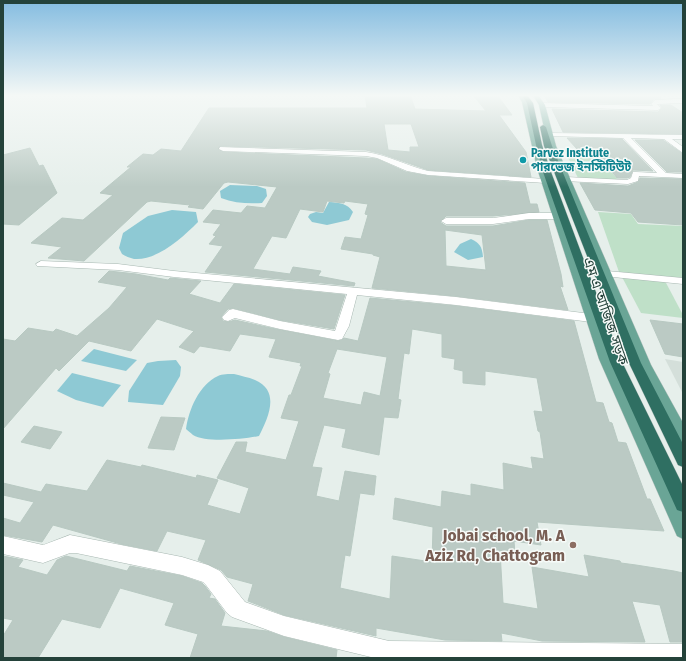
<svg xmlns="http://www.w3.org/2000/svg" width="686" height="661" viewBox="0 0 686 661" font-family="'Fira Sans Condensed','Noto Sans Bengali',sans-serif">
  <rect width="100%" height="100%" fill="#e6efeb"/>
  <!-- built -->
  <polygon fill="#d4dfda" points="665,359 683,362 683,394"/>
  <!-- green -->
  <g fill="#bfe0c8">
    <polygon points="564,149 595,151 618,180 578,178"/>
    <polygon points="598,212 631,214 638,224 683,226 683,278 619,272"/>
    <polygon points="622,277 665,281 683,315 683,318 641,313"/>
  </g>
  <!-- water -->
  <g fill="#8ec9d4">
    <path d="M230 185 257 186 266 189 267 196 262 203C248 204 234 203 221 198L220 191Z"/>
    <path d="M329 202C340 203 347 203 353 212L349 220 327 225 312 222 308 217 310 214 316 212 323 213Z"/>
    <path d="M172 210 196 212 198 222C183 237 157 261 134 259 130 258 125 256 122 254L119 248 123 233 148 216Z"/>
    <path d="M471 239C480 243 482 247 483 257L468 260 454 252 460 244Z"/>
    <polygon points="94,349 137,360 126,371 81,361"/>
    <polygon points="176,360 181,367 180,376 163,405 128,402 129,391 147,363 158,361"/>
    <polygon points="72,373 121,385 103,407 76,400 57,391"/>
    <path d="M234 374C241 376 248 377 255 380 281 391 268 418 259 436 244 439 206 443 193 435 191 433 188 431 186 429 189 409 199 385 218 376 222 374 229 374 234 374Z"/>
  </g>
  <!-- building -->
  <g fill="#bbcac4" stroke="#b8c9c2" fill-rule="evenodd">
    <path d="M365 95H410L415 109 486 111 473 95H497L512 115H499L526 152 531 177 428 170 382 154 366 150 220 146 218 149 223 152 366 158 377 159 406 172 428 176 525 183 530 204H537L539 212 493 216H446L440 222 446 226H493L529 220H547L561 274 563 287 560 286 568 310 456 296 372 288 380 257 373 255V254L341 249 345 237 361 239 368 215 365 214 368 204 345 201 344 203 327 201 323 212 300 209 286 238 272 236 253 269 290 274 293 267 321 271 318 276 355 283 354 286 205 272 223 246 209 244 216 236 213 235 221 224 203 222 213 210 241 213 247 206 265 208 277 187 228 182 224 183 203 209 188 207 190 205 151 201 147 202 84 261 48 258 62 247 31 243 62 218 83 220 113 195 100 193 131 167H127L143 154 153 155 161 149 181 151 209 108H367ZM384 124H411L419 147H410V152L388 150ZM445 230 482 235 486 270 446 266Z"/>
    <polygon points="544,95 656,95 661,98 654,99 650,104 548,102"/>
    <polygon points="660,105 671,105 683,113 683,134 563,132 552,109 658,112 662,108"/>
    <polygon points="567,138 622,139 653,171 633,170 630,177 627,178 617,178 595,150 577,149"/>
    <polygon points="635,140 663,140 683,154 683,172 667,172"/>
    <polygon points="30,148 39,166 43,165 57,193 19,225 3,224 3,155"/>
    <polygon points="640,178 683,179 683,225 638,222 631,213 595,210 580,183 628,186 638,182"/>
    <path d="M109 271 136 274 168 280 170 278 201 281 189 294 220 303 234 284 345 295 334 329 280 320 233 308 228 309 221 317 223 321 228 322 235 320 280 330 338 341 342 340 344 338 358 341 370 298 456 306 574 321 596 402 603 403 609 422 612 423 618 442 626 443 647 499H650L664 531 537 522 541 545 514 541 515 554 500 551 503 603 538 609 532 567 589 577 584 555 620 561 621 563 636 565 674 571 683 573V642H670L660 605 632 601 645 642 542 641 501 633 502 641 445 640 376 628V636L284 615 248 601 253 584 227 577 221 570 198 560 206 540 167 531 157 551 121 544 53 525 42 542 3 535V518L20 523 34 502 3 495V483L41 492 46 484 87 491 107 460 141 467 142 465 196 478 197 475 218 480 207 505 240 514 249 488 217 478 236 442H247L245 452 286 460 299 421 281 418 289 395H291L302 366H300L301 363 269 357 276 339 240 334 230 351 200 346 194 353 179 347 194 331 157 319 131 351 89 341 59 371 56 368 3 429V339L15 341 28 328 53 332 56 329 77 336 109 308 127 287 98 282ZM412 329 442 334V357L455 359 454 369 463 371V383L485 385V371L537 378 543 412 534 411 538 431 540 432 544 459 531 457 533 469 503 463 504 490 471 484V496L442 491 441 507 395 498 393 519 433 527 432 562 392 556 390 599 340 588 345 555 350 556 360 493 374 495 376 476 345 471 339 501 316 496 322 468 312 467 324 425 346 429 342 447 379 455 384 417 398 418 401 400 398 399 404 353 409 354ZM337 349 387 357 380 396 364 392 361 405 323 398 330 374 328 373Z"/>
    <polygon points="650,320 683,324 683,357 665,354"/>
    <polygon points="161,417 185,418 174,450 148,448"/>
    <polygon points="34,426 62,432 50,449 21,442"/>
    <polygon points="3,556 23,560 18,567 47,575 57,560 66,556 127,571 130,566 182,576 202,583 205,586 211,594 209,598 215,599 225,613 221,626 267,631 284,637 337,650 336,658 190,658 198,634 165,625 174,603 120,588 100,628 62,619 38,658 3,658 3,636 13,620 3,618"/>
  </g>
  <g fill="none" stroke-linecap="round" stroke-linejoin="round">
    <!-- minor casing -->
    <g stroke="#a8b8b2" stroke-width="1">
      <g id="minor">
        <polygon points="683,99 683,103 657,104 661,108 658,110 542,107 539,105 542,103 653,106 651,104 655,100"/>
        <polygon points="551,133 683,135 683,139 672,139 683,147 683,153 664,139 631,138 666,173 683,174 683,178 639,176 638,181 628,184 563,181 562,179 566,177 627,180 631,178 633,172 636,172 657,173 623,138 549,136 548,135"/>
        <path d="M220 147 366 152C388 155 407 166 428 171L545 179 549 181 545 183 428 175 407 171 377 158 366 156 223 151 219 149Z"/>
        <polygon points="529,213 557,213 561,216 557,219 529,219 493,224 446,224 441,221 446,218 493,218"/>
        <polygon points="41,261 118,264 174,271 456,297 591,314 595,315 597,318 595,321 591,322 456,305 357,295 349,326 342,339 338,340 280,329 235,318 228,321 224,320 222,317 229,310 233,309 280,321 335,331 347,294 174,277 118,270 37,266 36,264"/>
        <polygon points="607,271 683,278 683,284 603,276 602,274 603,272"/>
        <polygon points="70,535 182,557 208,565 220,571 245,602 284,616 389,641 683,644 683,658 375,658 284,636 232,617 227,613 206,585 203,582 182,575 76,553 70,553 43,563 3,554 3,536 43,545"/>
      </g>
    </g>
    <!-- major casing -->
    <g stroke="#c2cac8" stroke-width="1">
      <g id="major">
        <polygon points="518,95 523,95 528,102 545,168 611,359 683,511 683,539 677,536 599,359 537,168 522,102"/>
        <polygon points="533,95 538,95 545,105 556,146 651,365 683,423 683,445 678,443 639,365 548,146 539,105"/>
      </g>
    </g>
    <!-- highway casing -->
    <g stroke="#c2cac8" stroke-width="1">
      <g id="highway">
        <polygon points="522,95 527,95 533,103 542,145 551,172 622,362 683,486 683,512 677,510 610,362 543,172 536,145 527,103"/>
        <polygon points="543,125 546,127 552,146 641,363 683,444 683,467 678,465 629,363 544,146 540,127"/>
      </g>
    </g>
    <!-- minor -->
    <use href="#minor" fill="#fff" fill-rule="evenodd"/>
    <!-- major -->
    <use href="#major" fill="#6aa596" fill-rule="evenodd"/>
    <!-- highway -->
    <use href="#highway" fill="#2f6f62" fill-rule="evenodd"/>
  </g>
  <!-- sky -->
  <linearGradient id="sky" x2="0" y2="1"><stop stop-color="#84bce0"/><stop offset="0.51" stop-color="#f4f8f6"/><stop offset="1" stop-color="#f4f8f6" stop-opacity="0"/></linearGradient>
  <rect width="686" height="187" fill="url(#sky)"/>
  <!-- markers -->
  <circle fill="#0f9aa8" stroke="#f7fbf9" stroke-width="1.5" cx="523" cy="160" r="4"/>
  <circle fill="#8d6e63" stroke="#f7fbf9" stroke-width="1.5" cx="573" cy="545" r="4"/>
  <g text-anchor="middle" stroke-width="3" stroke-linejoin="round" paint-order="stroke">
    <!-- far-culture labels -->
    <g font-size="12" font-weight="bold" fill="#0d838f" stroke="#f7fbf9" text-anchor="start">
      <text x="531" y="157">Parvez Institute<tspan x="531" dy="14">পারভেজ ইনস্টিটিউট</tspan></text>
    </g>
    <!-- street labels -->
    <g font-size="14" fill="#24423a" stroke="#f7fbf9">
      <text transform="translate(606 311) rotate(71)" y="5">এম এ আজিজ সড়ক</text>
    </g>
    <!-- near-education labels -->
    <g font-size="17" font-weight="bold" fill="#785e54" stroke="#f7fbf9" text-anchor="end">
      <text x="565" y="541">Jobai school, M. A<tspan x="565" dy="20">Aziz Rd, Chattogram</tspan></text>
    </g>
  </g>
  <!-- border -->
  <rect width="686" height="661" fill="none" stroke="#24423a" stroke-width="8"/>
</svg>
